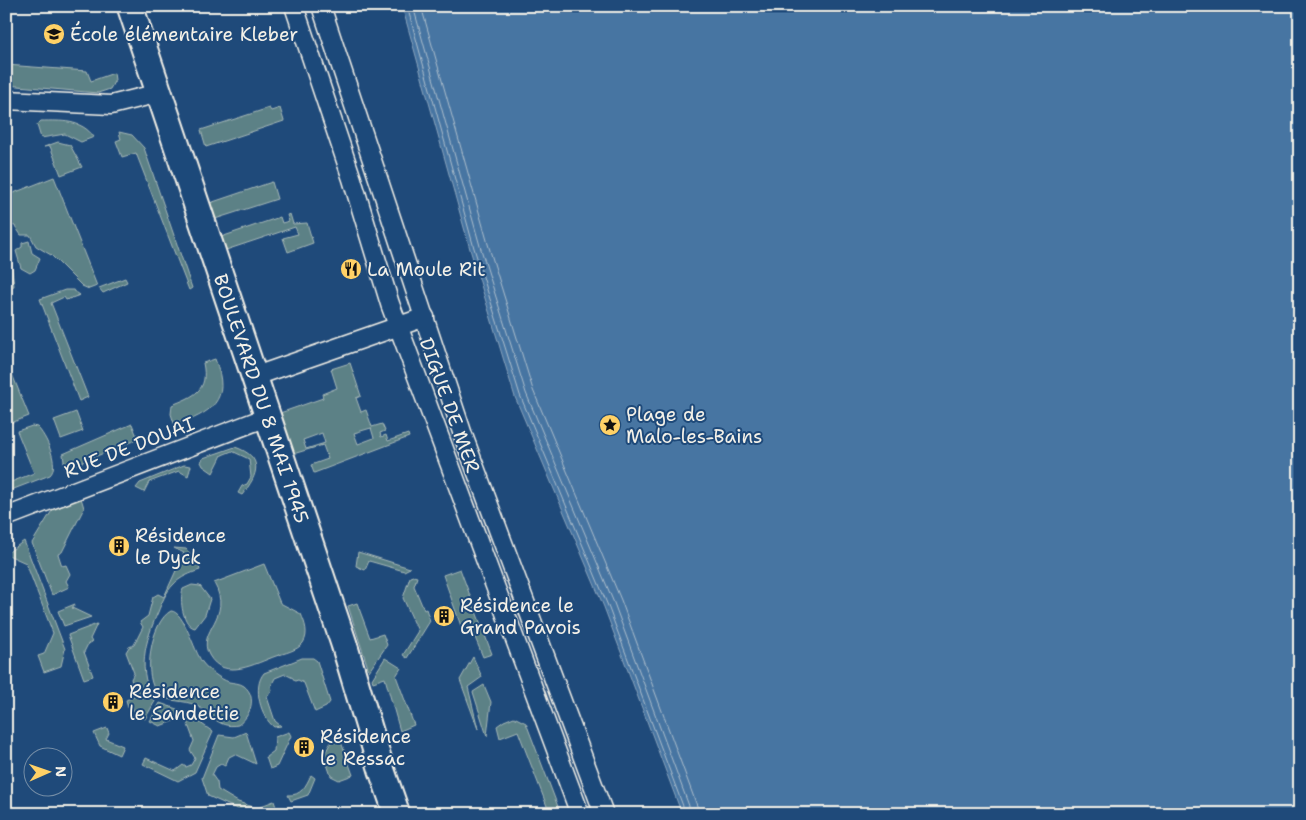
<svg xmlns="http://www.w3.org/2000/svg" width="1306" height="820" viewBox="0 0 1306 820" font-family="'Shantell Sans',sans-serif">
  <rect width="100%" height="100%" fill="#1f4a7a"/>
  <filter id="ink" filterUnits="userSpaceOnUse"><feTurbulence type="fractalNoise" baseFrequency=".02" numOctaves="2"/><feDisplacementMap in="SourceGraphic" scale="10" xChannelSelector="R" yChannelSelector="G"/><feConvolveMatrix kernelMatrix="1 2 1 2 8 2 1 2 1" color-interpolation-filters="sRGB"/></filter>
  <g filter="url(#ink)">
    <!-- green -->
    <g fill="#5b8186" stroke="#a8b9b7" fill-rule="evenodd">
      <polygon points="6,65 87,71 91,81 114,73 115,80 110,89 98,93 6,85"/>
      <polygon points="269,108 271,111 280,108 284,121 206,147 201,130"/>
      <path d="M41 121C61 121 81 119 94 137L81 142 65 134 41 138 37 125Z"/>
      <polygon points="119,132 132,135 144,148 192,288 189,290 136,153 122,157 116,141 121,139"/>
      <polygon points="58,142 70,145 82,167 61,175 50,146 44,147"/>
      <polygon points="54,177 97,286 89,289 82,286 51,255 36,246 30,235 21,235 15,226 6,224 6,196"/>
      <polygon points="272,182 277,199 215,219 210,203"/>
      <polygon points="290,214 293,224 307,223 313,243 288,252 283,238 298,234 295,227 226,250 221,237 280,217 282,223 289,221 287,215"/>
      <polygon points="29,241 32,253 40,258 35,270 30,273 21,268 16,251 22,247 22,243"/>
      <polygon points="6,252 10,254 14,286 6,288"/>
      <polygon points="125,278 127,282 103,293 99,288"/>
      <polygon points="65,290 73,290 80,295 66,300 64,297 51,303 88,397 79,401 40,299"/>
      <path d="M215 359C232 402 211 412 175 426L171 414 172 405C194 396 209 391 203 363Z"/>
      <path d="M350 363 361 396 356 398 361 412 366 410 372 427 382 424 385 431 380 433 381 437 386 435 388 441 408 434 409 437 314 473 311 465 328 459 323 445 293 454 280 413 323 398 322 394 337 388 331 369ZM371 428 374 438 358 444 354 433ZM322 433 325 443 306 449 303 440Z"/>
      <polygon points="12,374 29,416 11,423 6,411 6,376"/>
      <polygon points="76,412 83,431 61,439 54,420"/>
      <polygon points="132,424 138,439 65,469 63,454"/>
      <path d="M32 426 37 427C46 435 60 466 50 475L6 492V484L34 473 17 431Z"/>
      <path d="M235 447C264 457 259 474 242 495L238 493 242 486 247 484 251 477 249 459 232 451 222 455 213 473 203 466 201 462 203 458Z"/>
      <polygon points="184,465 191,466 188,476 179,471 149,482 144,492 136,488 140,483"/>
      <polygon points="81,498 84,508 62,552 58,554 62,566 66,565 70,574 66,581 69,587 52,595 32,543 53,509"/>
      <polygon points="24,541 65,649 61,666 44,672 38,656 44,654 53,633 26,563 6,554"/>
      <path d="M174 548 186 549 197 561 200 570C191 573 180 577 173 585 166 592 162 602 158 612 145 641 136 672 155 701L145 719 135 714 132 706 128 707 126 700 133 697 135 691 131 679 134 673 126 652 129 647 134 645 143 627 140 622 148 616 153 597 158 594 164 597 184 553Z"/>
      <polygon points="358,552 410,568 404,571 369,561 365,570 356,566"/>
      <path d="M264 564 280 603 301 614C305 623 309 634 303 643 297 651 284 653 276 656 256 663 224 682 209 655 196 630 234 618 214 583Z"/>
      <polygon points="460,569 492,654 483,657 474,635 461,626 443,575"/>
      <polygon points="413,576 417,577 414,586 424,610 426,609 430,621 407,658 403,655 418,631 403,598 410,577"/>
      <path d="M192 585 200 586 210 599 205 615 195 628C183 626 179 600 183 589Z"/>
      <polygon points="357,603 370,638 383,634 387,645 369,671 348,606"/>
      <polygon points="75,604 72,608 91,617 64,626 58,611"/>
      <path d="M171 611C184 611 194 651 202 662 208 670 220 679 229 682 234 683 240 683 244 686 258 697 250 717 238 725 217 729 212 713 195 705 185 700 167 702 159 695 141 679 151 621 171 611Z"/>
      <polygon points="97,624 90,639 92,642 88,644 84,652 93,676 84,679 68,635"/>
      <polygon points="473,657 482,677 468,687 478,729 460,680"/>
      <path d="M302 658H313L317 661 330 702 326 707 315 712 304 683 298 680 295 681 293 678 285 674 275 678 271 686 272 690 267 697 275 721 281 726 274 727C261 717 252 687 264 673Z"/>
      <polygon points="385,658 401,668 396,676 414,725 400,731 385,678 373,682 372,679"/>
      <polygon points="484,685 491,702 487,736 473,692"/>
      <polygon points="160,703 185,712 213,732 195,772 178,781 143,764 146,758 175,771 183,765 186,767 191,765 195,758 190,750 194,741 187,722 181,718 160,726 150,721"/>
      <polygon points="514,717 526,723 560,812 550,814 518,731 500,738 497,726 504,721"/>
      <polygon points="107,728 109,733 106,739 123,746 119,755 100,746 94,733"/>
      <polygon points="337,731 353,775 339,780 331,776 324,755"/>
      <polygon points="246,732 256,764 235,754 229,757 225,766 221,764 216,767 212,775 217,782 218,790 238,802 259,809 261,806 274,801 276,807 257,814 248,814 208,796 202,778 219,735 234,737"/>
      <polygon points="289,732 291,736 277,766 270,769 266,757 274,751 275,737"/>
      <path d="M311 775 315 778 308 795 291 801 288 795C301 796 306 786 311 775Z"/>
    </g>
    <!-- water -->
    <polygon fill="#4674a2" stroke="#8ca6be" points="402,6 1300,6 1300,814 682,814 604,607 515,397 470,249"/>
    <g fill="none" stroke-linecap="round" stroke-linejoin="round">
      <!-- shore -->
      <g stroke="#aebfcc" stroke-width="1">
        <polyline points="407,6 474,248 520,395 608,606 686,814"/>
        <polyline points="413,6 480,246 526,393 614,603 692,814"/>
        <polyline points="421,6 488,244 533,390 621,600 700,814"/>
      </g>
      <!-- street casing -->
      <g stroke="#f4f1e8" stroke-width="21">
        <g id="street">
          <polyline points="294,6 352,179 390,304 580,814"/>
          <polyline points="321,6 464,438 604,814"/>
          <polyline points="6,100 111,105 159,93"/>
          <polyline points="253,377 425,317"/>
          <polyline points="6,517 267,417"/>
        </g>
      </g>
      <!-- secondary casing -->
      <g stroke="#f4f1e8" stroke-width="29">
        <g id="secondary">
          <path id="s1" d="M130 6 344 644 382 771 397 814"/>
        </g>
      </g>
      <!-- street -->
      <use href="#street" stroke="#1f4a7a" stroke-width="18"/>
      <!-- secondary -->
      <use href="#secondary" stroke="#1f4a7a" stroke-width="25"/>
    </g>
  </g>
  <!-- icons -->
  <defs>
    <g id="school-disc" transform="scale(1.125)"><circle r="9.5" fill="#ffd166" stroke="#1f4a7a"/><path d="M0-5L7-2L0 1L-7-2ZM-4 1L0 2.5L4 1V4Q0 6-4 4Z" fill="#111"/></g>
    <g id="restaurant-disc" transform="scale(1.125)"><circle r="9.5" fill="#ffd166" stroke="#1f4a7a"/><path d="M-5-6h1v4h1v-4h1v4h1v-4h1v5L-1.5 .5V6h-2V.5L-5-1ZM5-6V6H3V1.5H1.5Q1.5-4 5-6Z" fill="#111"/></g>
    <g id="sight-disc" transform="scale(1.125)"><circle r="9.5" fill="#ffd166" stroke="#1f4a7a"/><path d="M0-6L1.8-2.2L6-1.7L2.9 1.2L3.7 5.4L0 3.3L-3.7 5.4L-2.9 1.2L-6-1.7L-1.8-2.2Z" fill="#111"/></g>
    <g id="building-disc" transform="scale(1.125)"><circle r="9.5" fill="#ffd166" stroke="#1f4a7a"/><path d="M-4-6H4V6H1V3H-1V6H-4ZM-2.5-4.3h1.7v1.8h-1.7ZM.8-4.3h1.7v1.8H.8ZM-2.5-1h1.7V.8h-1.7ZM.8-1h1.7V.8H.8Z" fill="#111"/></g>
  </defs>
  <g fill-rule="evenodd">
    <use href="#school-disc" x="54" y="34"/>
    <use href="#restaurant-disc" x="351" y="269"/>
    <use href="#sight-disc" x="610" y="425"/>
    <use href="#building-disc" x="119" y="546"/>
    <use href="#building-disc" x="444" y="616"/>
    <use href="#building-disc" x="113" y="702"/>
    <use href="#building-disc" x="304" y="747"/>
  </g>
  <g text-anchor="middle" stroke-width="4" stroke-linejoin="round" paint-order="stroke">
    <!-- poi labels -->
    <g font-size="19" fill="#f4f1e8" stroke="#1f4a7a" text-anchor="start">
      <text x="70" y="41">École élémentaire Kleber</text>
      <text x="367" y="276">La Moule Rit</text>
      <text x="626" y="421">Plage de<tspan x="626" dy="22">Malo-les-Bains</tspan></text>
      <text x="135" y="542">Résidence<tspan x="135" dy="22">le Dyck</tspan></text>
      <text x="460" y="612">Résidence le<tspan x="460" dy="22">Grand Pavois</tspan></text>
      <text x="129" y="698">Résidence<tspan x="129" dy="22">le Sandettie</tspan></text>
      <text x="320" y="743">Résidence<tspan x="320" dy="22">le Ressac</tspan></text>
    </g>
    <!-- street labels -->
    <g font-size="19" fill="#f4f1e8" stroke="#1f4a7a">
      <text dy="7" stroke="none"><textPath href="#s1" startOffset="414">BOULEVARD DU 8 MAI 1945</textPath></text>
      <text transform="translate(450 405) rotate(70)" y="7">DIGUE DE MER</text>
      <text transform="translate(129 447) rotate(-21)" y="7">RUE DE DOUAI</text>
    </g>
  </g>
  <!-- margin -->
  <rect width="1306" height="820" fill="none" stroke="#1f4a7a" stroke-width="25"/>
  <rect x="12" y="12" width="1281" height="795" fill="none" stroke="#f4f1e8" stroke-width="2" filter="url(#ink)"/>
  <!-- north arrow -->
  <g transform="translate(48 772) rotate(88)"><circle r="24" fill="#1f4a7a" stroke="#748da6"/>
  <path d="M0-4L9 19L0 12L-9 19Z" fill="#ffd166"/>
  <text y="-8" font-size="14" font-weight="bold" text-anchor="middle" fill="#f4f1e8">N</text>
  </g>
</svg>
